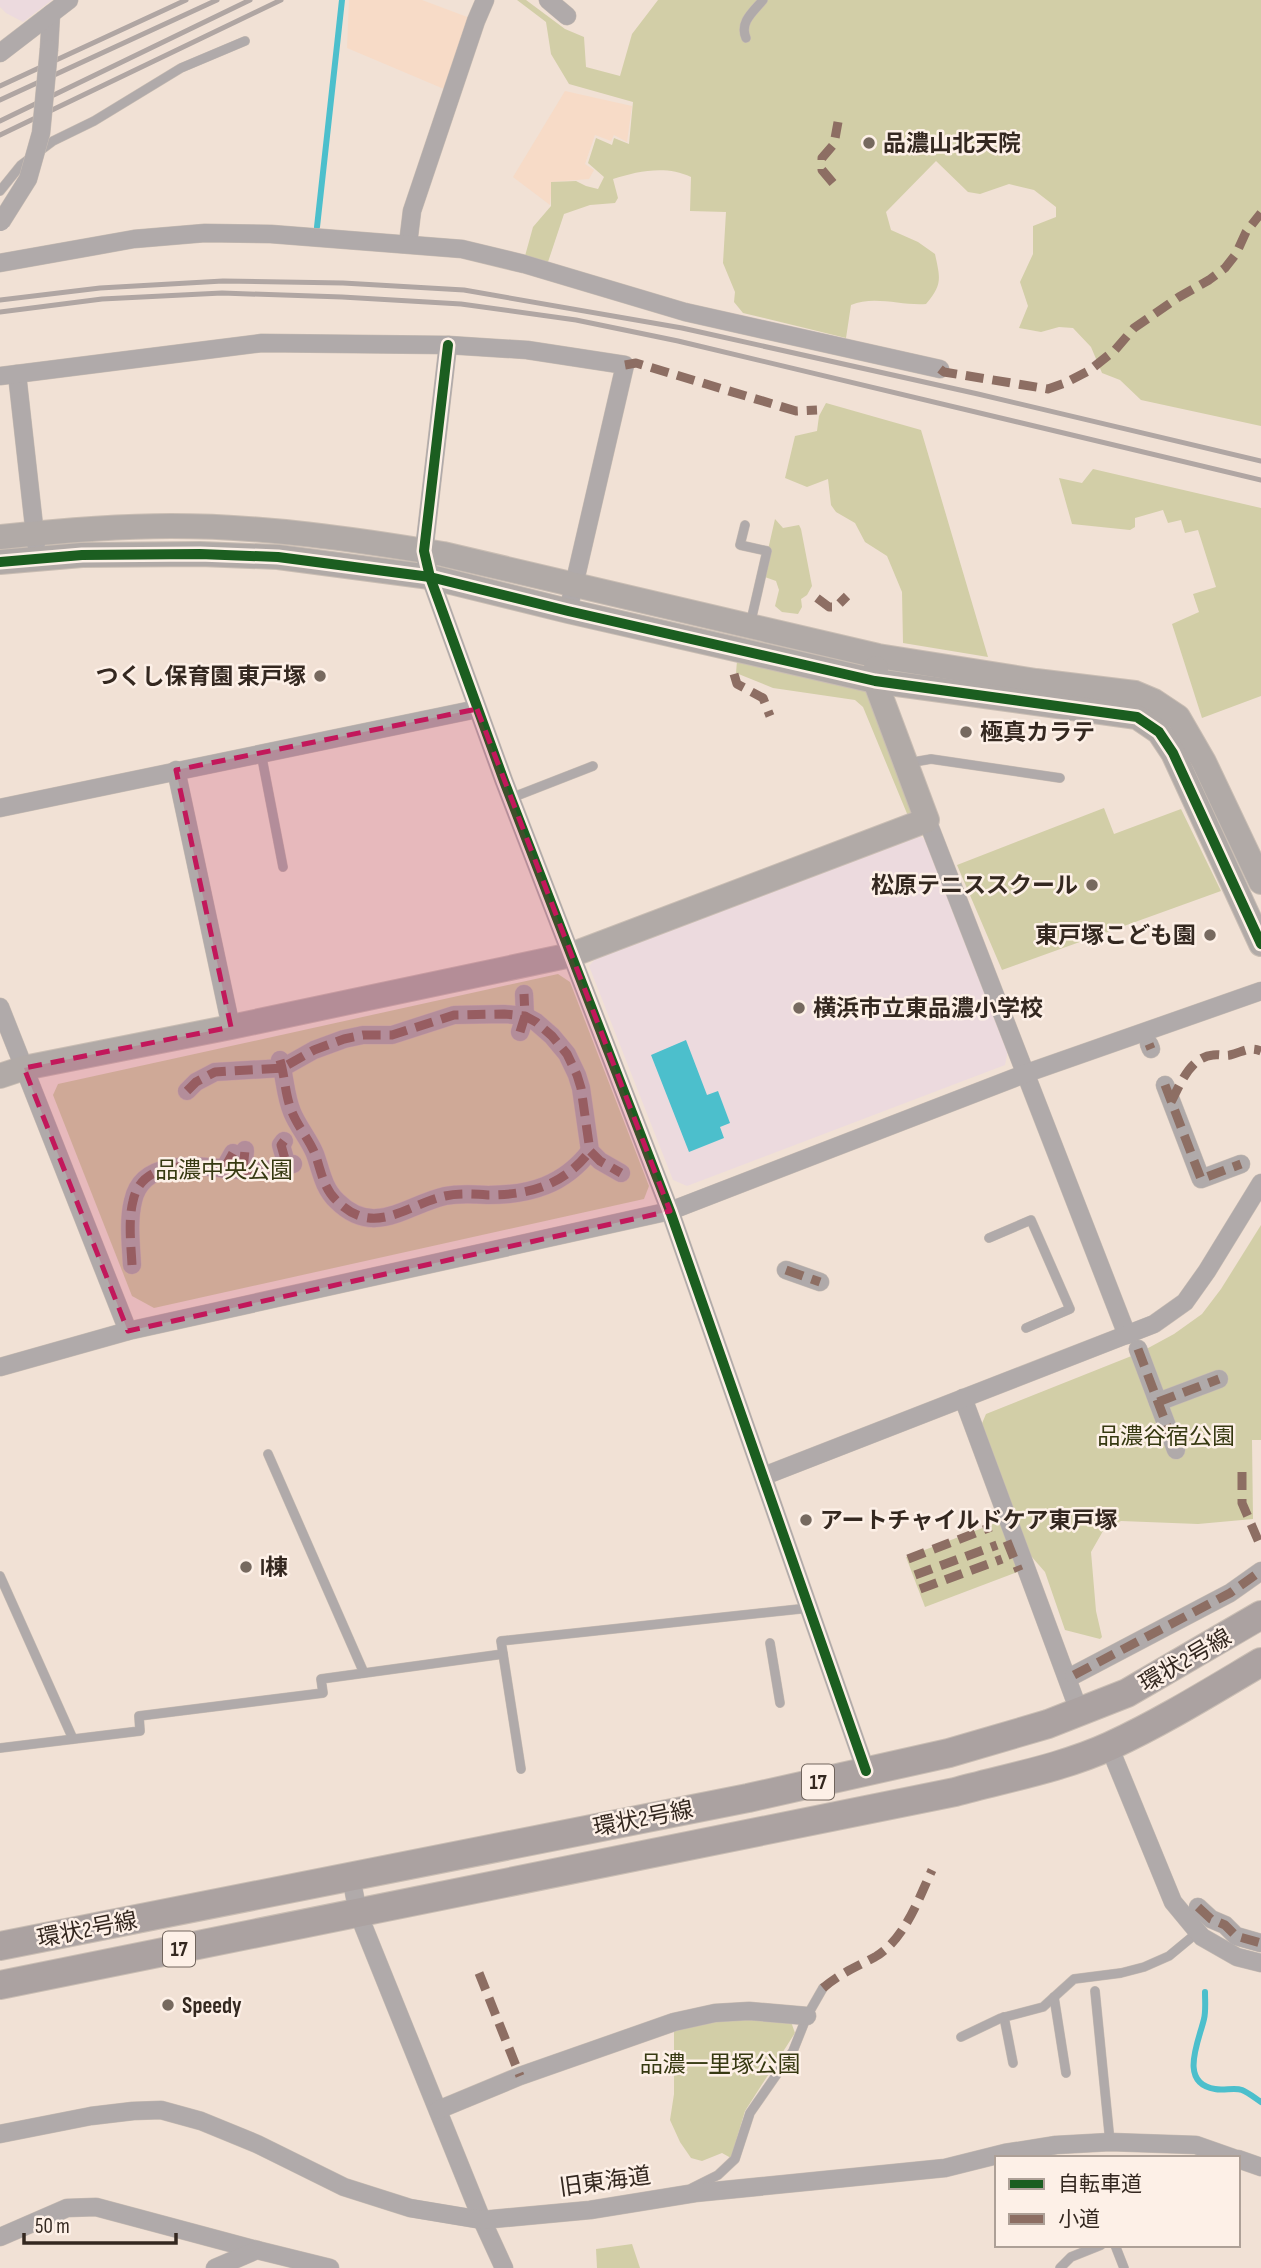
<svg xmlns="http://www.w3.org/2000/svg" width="1261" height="2268" viewBox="0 0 1261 2268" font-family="'Sofia Sans Condensed','Noto Sans JP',sans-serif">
  <rect width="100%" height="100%" fill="#f1e1d5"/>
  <!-- built -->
  <g fill="#f7dbc7">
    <polygon points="349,0 422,0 470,18 444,89 347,48"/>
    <polygon points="565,91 632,106 627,142 614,135 611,141 595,135 585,164 594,170 589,179 552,182 550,205 513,177"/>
  </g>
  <!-- education -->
  <g fill="#ecdade">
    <polygon points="0,0 52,0 23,22 6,13 0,7"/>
    <polygon points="920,836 929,842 1008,1050 1005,1065 687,1186 673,1180 589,966 597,957"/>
  </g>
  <!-- green -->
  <g fill="#d2cea7">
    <path d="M517 0H526L565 29 584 37 586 67 620 76 632 34 658 0H1261V426L1141 400 1120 380 1102 373 1091 347 1073 328 1059 327 1041 332 1019 328 1028 306 1020 282 1033 254V226L1056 217V207L1034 190 1009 184 980 194 968 192 936 161 886 212 891 230 918 242 935 254C940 278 943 284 926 304 902 306 874 295 851 305L846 338 743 313 734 302 735 292 723 263 726 212 690 211 691 177C666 165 638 171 613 179L618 198 615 203 590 205 564 214 548 262 525 256 533 227 551 206V182L576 181 586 186 598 189 604 177 588 163 596 138 612 145 614 138 629 144 633 102 569 84 551 54 546 22Z"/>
    <polygon points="826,403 921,430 988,657 903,643 902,592 887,556 865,542 855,523 836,512 831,505 828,479 807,487 785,478 795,436 817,431 819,416"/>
    <polygon points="1093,469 1261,508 1261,696 1202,718 1172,624 1199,612 1193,594 1216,587 1198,530 1185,533 1181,520 1168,523 1163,510 1135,518 1135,527 1130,530 1072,524 1059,478 1082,483"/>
    <polygon points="775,519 783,528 799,525 801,529 812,586 807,595 801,599 802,607 798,614 782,612 775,606 779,590 776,581 762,576"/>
    <polygon points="737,661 865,689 871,695 914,811 908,816 863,707 855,700 773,688 736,673"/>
    <polygon points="1104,808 1114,834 1181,809 1221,891 1002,970 957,865"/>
    <polygon points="558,974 570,982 649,1186 644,1199 154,1308 132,1296 53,1095 58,1084"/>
    <polygon points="1261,1225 1261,1440 1252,1440 1253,1519 1198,1524 1121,1521 1103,1531 1091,1552 1096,1611 1102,1637 1100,1639 1065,1630 1045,1572 1031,1556 980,1428 986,1414 1139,1353 1174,1334 1202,1314 1221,1289"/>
    <polygon points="1001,1521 1020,1571 925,1607 906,1557"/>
    <polygon points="716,2018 790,2019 795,2033 745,2111 731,2158 722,2153 702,2161 691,2158 680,2142 670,2120 674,2094 674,2027"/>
    <polygon points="632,2244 640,2268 597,2268 596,2249"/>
  </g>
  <!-- water -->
  <polygon fill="#4cbfcc" points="686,1040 707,1095 718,1091 730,1123 720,1127 724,1138 689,1152 651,1055"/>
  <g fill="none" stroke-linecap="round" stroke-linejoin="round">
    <!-- stream -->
    <g stroke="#4cbfcc" stroke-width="6">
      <polyline points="317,227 342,0"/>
      <path d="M1205 1992C1205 2001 1206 2011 1204 2019 1199 2041 1178 2083 1215 2089 1224 2091 1234 2087 1242 2090 1249 2093 1255 2098 1261 2102"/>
    </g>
    <!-- lane casing -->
    <g stroke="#c9bdb3" stroke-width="10">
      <g id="lane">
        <path d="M746 38C739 22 754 11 763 0"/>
        <polyline points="0,191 21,165 53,141 94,121 181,68 245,41"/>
        <polyline points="745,525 740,545 767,551 750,625"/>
        <polyline points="261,753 283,867"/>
        <polyline points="908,763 931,759 1060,778"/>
        <polyline points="511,798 593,766"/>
        <polyline points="989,1238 1031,1220 1070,1309 1026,1328"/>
        <polyline points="268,1454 364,1673"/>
        <polyline points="0,1576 73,1739"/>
        <polyline points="770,1643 780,1703"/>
        <polyline points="0,1748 140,1731 139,1716 323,1693 321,1679 503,1654"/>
        <polyline points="521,1769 501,1641 809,1608"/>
        <polyline points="1095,1991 1110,2142"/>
        <polyline points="1054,1997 1066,2073"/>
        <polyline points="1004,2017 1013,2063"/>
        <polyline points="961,2037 1001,2018 1043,2007 1074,1979 1121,1973 1144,1967 1169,1956 1198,1932"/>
        <polyline points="692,2188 718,2175 735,2159 750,2113 793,2051 807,2016 823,1988"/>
        <polyline points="1115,2245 1124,2268"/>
        <polyline points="1060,2268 1071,2257 1101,2245"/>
      </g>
    </g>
    <!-- street casing -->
    <g stroke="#c9bdb3" stroke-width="19">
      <g id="street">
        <polyline points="548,0 567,16"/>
        <polyline points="49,49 51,14"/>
        <polyline points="0,53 69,0"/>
        <polyline points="408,244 412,211 476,21 485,0"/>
        <polyline points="0,263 134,239 205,233 271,234 462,249 524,264 685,312 940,369"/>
        <polyline points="448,345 424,551 430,577 504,781 670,1211 866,1771"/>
        <polyline points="17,374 36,544"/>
        <polyline points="0,376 262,343 448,345 527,350 625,365 568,611"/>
        <polyline points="176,770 231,1027"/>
        <polyline points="0,808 477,709"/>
        <polyline points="927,820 1127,1335"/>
        <polyline points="0,1007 128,1331"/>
        <polyline points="520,1032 525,1016 524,994"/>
        <polyline points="1149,1044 1151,1049"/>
        <path d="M280 1060C285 1077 285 1095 292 1112 298 1127 309 1139 315 1154 321 1170 323 1188 337 1201 374 1238 406 1205 445 1196 459 1193 474 1194 488 1195 530 1195 564 1185 590 1151"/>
        <polyline points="1165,1085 1201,1179 1241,1164"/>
        <polyline points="187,1091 196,1082 215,1072 282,1068 314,1050 344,1039 363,1035 392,1035 454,1015 504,1014 525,1016 536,1022 552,1036 567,1054 577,1075 581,1088 590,1151 600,1161 621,1173"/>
        <polyline points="284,1141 281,1145 287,1166"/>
        <polyline points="224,1169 233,1153"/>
        <polyline points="243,1170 245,1150"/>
        <path d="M132 1265C131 1245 128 1221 133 1201 144 1149 219 1171 256 1171 269 1171 281 1167 293 1164"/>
        <polyline points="786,1270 820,1282"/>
        <polyline points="1138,1349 1176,1450"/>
        <polyline points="0,1367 128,1331 670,1211 1027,1073 1261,991"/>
        <polyline points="963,1398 1079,1711"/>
        <polyline points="1158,1402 1219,1379"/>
        <polyline points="764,1476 1154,1324 1185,1302 1207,1271 1261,1183"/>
        <polyline points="1074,1675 1230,1593 1261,1571"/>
        <polyline points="1109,1746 1173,1902 1202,1937 1237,1957 1261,1963"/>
        <polyline points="351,1877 358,1913 482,2220 504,2268"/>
        <polyline points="1198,1907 1211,1919 1225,1925 1236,1936 1261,1943"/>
        <polyline points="438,2110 520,2076 674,2022 715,2013 749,2011 807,2016"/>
        <polyline points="0,2134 91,2116 133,2111 161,2110 201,2121 257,2144 344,2187 410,2208 482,2220 590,2210 695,2193 945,2168 1005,2153 1056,2145 1110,2142 1196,2145 1233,2158"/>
        <polyline points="1238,2159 1261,2167"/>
        <polyline points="0,2237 67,2208 96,2207 257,2250"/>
        <polyline points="215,2268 257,2250 330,2268"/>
      </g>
    </g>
    <!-- secondary casing -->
    <g stroke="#c9bdb3" stroke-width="26">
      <g id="secondary">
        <path d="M0 537C57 531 114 526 171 526 262 526 354 539 443 554L878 656 1036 681 1135 693 1154 701 1178 717 1204 762 1261 882"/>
        <polyline points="0,562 82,555 200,554 278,557 430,577 568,611 875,681 1137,717 1159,732 1173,753 1261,944"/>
        <polyline points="0,1076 24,1068 231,1027 571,955 927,820 875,681 876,668"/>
      </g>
    </g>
    <!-- primary casing -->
    <g stroke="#c9bdb3" stroke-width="30">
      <g id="primary">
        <polyline points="0,1946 748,1798 949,1753 1048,1724 1127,1693 1261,1615"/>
        <path d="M0 1985 955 1792C1006 1778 1062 1768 1110 1746 1162 1722 1212 1691 1261 1662"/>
      </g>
    </g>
    <!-- lane -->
    <use href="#lane" stroke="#b0aaaa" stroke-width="9"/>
    <!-- street -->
    <use href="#street" stroke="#b0aaaa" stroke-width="18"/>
    <!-- secondary -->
    <use href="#secondary" stroke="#b1aaa7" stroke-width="24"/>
    <!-- primary -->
    <use href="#primary" stroke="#aba2a1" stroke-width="28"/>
    <!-- rail -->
    <g stroke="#b0a6a3" stroke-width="5">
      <polyline points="0,86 186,0"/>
      <polyline points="0,100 217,0"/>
      <polyline points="0,121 250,0"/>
      <polyline points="0,135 281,0"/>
      <polyline points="0,300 100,288 223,281 343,283 464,290 682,328 978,394 1261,461"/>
      <polyline points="0,312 102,299 222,293 342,297 461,304 576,320 678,341 1261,480"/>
    </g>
    <!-- street-bridge casing -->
    <g stroke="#c9bdb3" stroke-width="19" stroke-linecap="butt">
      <polyline id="street-bridge" points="1,222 28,179 41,133 49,49"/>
    </g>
    <!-- street-bridge -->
    <use href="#street-bridge" stroke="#b0aaaa" stroke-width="18"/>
    <!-- quiet -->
    <g stroke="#8d6e63" stroke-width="9" stroke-dasharray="18 9" stroke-linecap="butt">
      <polyline points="833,183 822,170 822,158 834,144 838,122"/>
      <polyline points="625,365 636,363 796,411 817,410"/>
      <polyline points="940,369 944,372 1048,389 1065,383 1090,370 1115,350 1134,328 1179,297 1209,280 1225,268 1236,254 1246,232 1261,213"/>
      <polyline points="817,598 829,607 836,607 847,596"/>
      <polyline points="734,674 737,684 763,698 770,716"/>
      <polyline points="520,1032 525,1016 524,994"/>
      <polyline points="1149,1044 1151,1049"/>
      <path d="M280 1060C285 1077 285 1095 292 1112 298 1127 309 1139 315 1154 321 1170 323 1188 337 1201 374 1238 406 1205 445 1196 459 1193 474 1194 488 1195 530 1195 564 1185 590 1151"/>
      <polyline points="1165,1085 1201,1179 1241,1164"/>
      <polyline points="187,1091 196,1082 215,1072 282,1068 314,1050 344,1039 363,1035 392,1035 454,1015 504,1014 525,1016 536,1022 552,1036 567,1054 577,1075 581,1088 590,1151 600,1161 621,1173"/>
      <path d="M1171 1102C1180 1085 1190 1057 1213 1055 1219 1054 1224 1056 1230 1055 1243 1052 1248 1046 1261 1051"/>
      <polyline points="284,1141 281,1145 287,1166"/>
      <polyline points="224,1169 233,1153"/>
      <polyline points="243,1170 245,1150"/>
      <path d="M132 1265C131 1245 128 1221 133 1201 144 1149 219 1171 256 1171 269 1171 281 1167 293 1164"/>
      <polyline points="786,1270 820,1282"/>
      <polyline points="1138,1349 1176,1450"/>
      <polyline points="1158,1402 1219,1379"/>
      <polyline points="1242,1472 1242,1503 1261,1547"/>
      <polyline points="1007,1541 1019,1571"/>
      <polyline points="908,1559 991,1527"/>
      <polyline points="915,1575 997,1545"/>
      <polyline points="920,1589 1002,1559"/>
      <polyline points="1074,1675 1230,1593 1261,1571"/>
      <polyline points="1198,1907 1211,1919 1225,1925 1236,1936 1261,1943"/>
      <polyline points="479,1973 520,2076"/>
      <path d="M823 1988C839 1974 856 1967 875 1957 905 1939 918 1900 932 1870"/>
    </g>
    <!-- cycleway casing -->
    <g stroke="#fdf0e7" stroke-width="15">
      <g id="cycleway">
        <polyline points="448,345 424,551 430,577 504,781 670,1211 866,1771"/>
        <polyline points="0,562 82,555 200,554 278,557 430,577 568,611 875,681 1137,717 1159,732 1173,753 1261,944"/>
      </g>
    </g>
    <!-- cycleway -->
    <use href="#cycleway" stroke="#1b5e20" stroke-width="10"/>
  </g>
  <!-- marked area -->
  <path fill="#c2185b" fill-opacity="0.2" stroke="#c2185b" stroke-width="5" stroke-dasharray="14 9" stroke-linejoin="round" d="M477 709 670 1211 128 1331 24 1068 231 1027 176 770Z"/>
  <!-- markers -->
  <g fill="#76695f" stroke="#fdf0e7" stroke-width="2.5">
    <circle cx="869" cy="143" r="7"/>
    <circle cx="320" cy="676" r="7"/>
    <circle cx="966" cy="732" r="7"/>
    <circle cx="1092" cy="885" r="7"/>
    <circle cx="1210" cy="935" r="7"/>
    <circle cx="799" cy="1008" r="7"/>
    <circle cx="806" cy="1520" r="7"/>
    <circle cx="246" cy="1567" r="7"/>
    <circle cx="168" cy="2005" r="7"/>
  </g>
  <g text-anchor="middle" stroke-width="5" stroke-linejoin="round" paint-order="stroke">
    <!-- shield labels -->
    <g fill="#fdf0e7" stroke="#70645c" stroke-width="2">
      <rect x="802" y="1764.5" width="32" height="35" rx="5"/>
      <rect x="163" y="1931.5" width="32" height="35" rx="5"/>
    </g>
    <g font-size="21" font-weight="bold" fill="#342820">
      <text x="818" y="1789">17</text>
      <text x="179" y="1956">17</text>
    </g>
    <!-- poi labels -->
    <g font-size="23" font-weight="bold" fill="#342820" stroke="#fdf0e7" text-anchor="start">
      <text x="883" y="151">品濃山北天院</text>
      <text x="306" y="684" text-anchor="end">つくし保育園 東戸塚</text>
      <text x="980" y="740">極真カラテ</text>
      <text x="1078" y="893" text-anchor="end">松原テニススクール</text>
      <text x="1196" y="943" text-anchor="end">東戸塚こども園</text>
      <text x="813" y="1016">横浜市立東品濃小学校</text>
      <text x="820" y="1528">アートチャイルドケア東戸塚</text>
      <text x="260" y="1575">I棟</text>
      <text x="182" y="2013">Speedy</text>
    </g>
    <!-- park labels -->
    <g font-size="23" fill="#363911" stroke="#fdf0e7">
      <text x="224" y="1178">品濃中央公園</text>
      <text x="1166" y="1444">品濃谷宿公園</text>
      <text x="720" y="2072">品濃一里塚公園</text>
    </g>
    <!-- street labels -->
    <g font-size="23" fill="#342820" stroke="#fdf0e7">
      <text transform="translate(1185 1660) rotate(-30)" y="8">環状2号線</text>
      <text transform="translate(643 1818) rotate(-11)" y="8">環状2号線</text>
      <text transform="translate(87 1929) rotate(-11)" y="8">環状2号線</text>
      <text transform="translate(605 2181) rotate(-8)" y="8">旧東海道</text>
    </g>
  </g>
  <!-- legend -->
  <rect x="995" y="2156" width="245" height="91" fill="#fdf0e7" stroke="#ada097" stroke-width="2"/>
  <rect x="1009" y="2179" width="35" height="10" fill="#1b5e20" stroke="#ada097" stroke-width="2"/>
  <text x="1058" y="2191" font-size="21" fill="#342820">自転車道</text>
  <rect x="1009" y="2214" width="35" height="10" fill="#8d6e63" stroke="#ada097" stroke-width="2"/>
  <text x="1058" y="2226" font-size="21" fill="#342820">小道</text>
  <!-- scale -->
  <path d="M24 2233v10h152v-10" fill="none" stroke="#342820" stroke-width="3.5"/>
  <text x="35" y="2233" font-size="21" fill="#342820" stroke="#fdf0e7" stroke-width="5" paint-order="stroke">50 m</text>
</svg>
